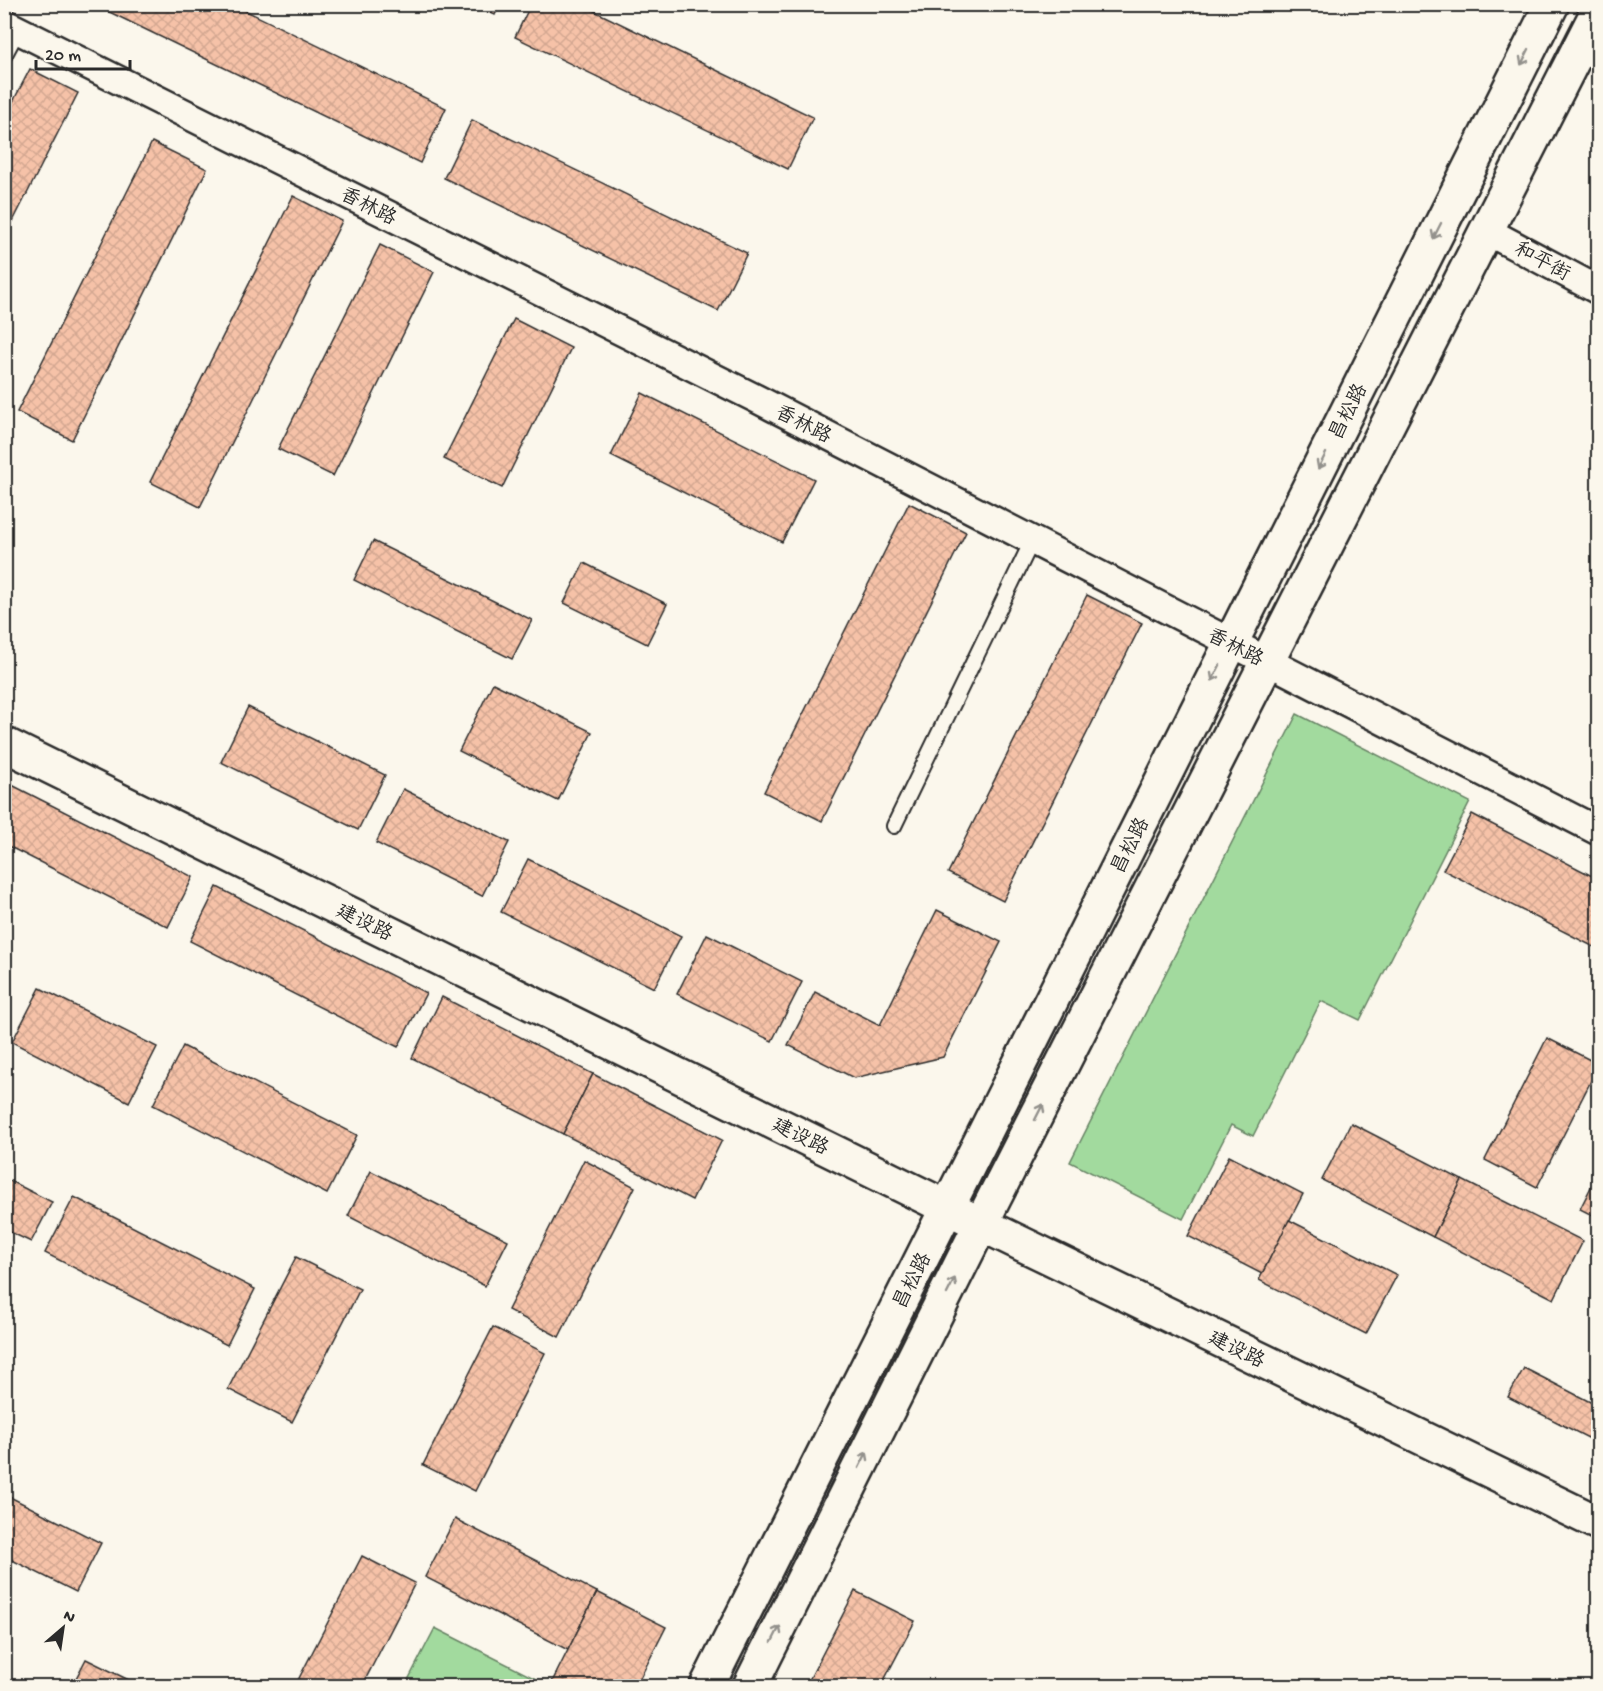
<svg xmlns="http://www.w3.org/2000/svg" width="1603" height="1691" viewBox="0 0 1603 1691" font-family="'Gochi Hand','LXGW WenKai TC',sans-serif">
  <defs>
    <pattern id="building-cross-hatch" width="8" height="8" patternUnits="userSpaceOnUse" patternTransform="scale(1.5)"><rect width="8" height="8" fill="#f6c2a8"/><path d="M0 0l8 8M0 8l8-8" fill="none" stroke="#d3a791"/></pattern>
  </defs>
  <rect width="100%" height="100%" fill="#fbf7ec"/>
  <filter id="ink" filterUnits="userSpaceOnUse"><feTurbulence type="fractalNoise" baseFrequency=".0167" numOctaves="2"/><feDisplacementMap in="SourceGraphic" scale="12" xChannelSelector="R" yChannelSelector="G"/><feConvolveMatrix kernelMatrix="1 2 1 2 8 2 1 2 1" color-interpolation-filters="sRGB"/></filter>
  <g filter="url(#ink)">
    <!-- green -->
    <g fill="#a2da9e" stroke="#668264" stroke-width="1.5">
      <polygon points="1297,714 1470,802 1360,1020 1321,1001 1253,1136 1231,1125 1183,1219 1070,1162"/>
      <polygon points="435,1628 540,1681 538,1686 405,1686"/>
    </g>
    <!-- building -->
    <g fill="url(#building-cross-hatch)" stroke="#2b2b2b" stroke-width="1.5">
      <polygon points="93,4 232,4 446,108 420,163"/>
      <polygon points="473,4 500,4 495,15"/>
      <polygon points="531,4 580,4 813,117 788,169 515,37"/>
      <polygon points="30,69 78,93 4,239 4,119"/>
      <polygon points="472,120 747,253 718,311 444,178"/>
      <polygon points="152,142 207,169 72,440 17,412"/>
      <polygon points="293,196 342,221 200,507 150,482"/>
      <polygon points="380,245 434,272 333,476 278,449"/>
      <polygon points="514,319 571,348 502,488 444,459"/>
      <polygon points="642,393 814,479 782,542 611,456"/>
      <polygon points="909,503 966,532 822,821 764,792"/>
      <polygon points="373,541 532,620 512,659 354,580"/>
      <polygon points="584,563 667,604 647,644 564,603"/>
      <polygon points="1087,595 1142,623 1003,901 948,873"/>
      <polygon points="493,683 592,732 558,801 459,751"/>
      <polygon points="248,707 385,775 358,830 221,762"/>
      <polygon points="4,781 193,877 168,927 4,844"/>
      <polygon points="403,789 509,842 482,896 376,843"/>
      <polygon points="1472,814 1598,879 1598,949 1443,870"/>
      <polygon points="528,859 681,936 654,988 501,912"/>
      <polygon points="217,887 426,993 398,1047 190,941"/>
      <polygon points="937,910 1001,942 943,1057 854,1078 788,1045 815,992 880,1025"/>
      <polygon points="707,934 802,982 772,1041 677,994"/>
      <polygon points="40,988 157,1047 129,1102 12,1042"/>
      <polygon points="442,997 593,1074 563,1134 412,1058"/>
      <polygon points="1547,1038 1598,1064 1598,1067 1537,1187 1485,1160"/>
      <polygon points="183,1046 357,1135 327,1194 153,1105"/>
      <polygon points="593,1074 722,1140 692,1200 563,1134"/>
      <polygon points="1351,1123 1462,1180 1433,1237 1322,1180"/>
      <polygon points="1229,1156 1303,1194 1262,1274 1188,1236"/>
      <polygon points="584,1160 635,1187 559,1337 508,1310"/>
      <polygon points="371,1171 508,1240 485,1286 348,1216"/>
      <polygon points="1598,1173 1598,1218 1580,1209"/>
      <polygon points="4,1178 52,1202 31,1242 4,1229"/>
      <polygon points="1462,1180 1583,1241 1554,1299 1433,1237"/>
      <polygon points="74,1197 255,1289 227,1345 45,1253"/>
      <polygon points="1289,1220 1397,1275 1366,1334 1259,1280"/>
      <polygon points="296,1257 360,1289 292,1422 228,1389"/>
      <polygon points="493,1327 545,1353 475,1491 423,1465"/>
      <polygon points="1524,1368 1598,1406 1598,1443 1508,1397"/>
      <polygon points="4,1494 101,1543 76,1592 4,1556"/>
      <polygon points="455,1519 597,1592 568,1650 425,1577"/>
      <polygon points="362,1556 415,1583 362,1686 295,1686"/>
      <polygon points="855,1591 915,1621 881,1686 806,1686"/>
      <polygon points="597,1592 666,1627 636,1686 550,1686"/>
      <polygon points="86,1659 141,1686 72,1686"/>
    </g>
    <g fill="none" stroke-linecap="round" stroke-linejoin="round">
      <!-- lane casing -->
      <g stroke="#2b2b2b" stroke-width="18">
        <g id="lane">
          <polyline points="4,56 18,30"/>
          <polyline points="894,826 1032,541"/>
        </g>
      </g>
      <!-- street casing -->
      <g stroke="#2b2b2b" stroke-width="32">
        <g id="street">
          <polyline points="4,23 759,400 1598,831"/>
          <polyline points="1487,231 1598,290"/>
        </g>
      </g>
      <!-- secondary casing -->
      <g stroke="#2b2b2b" stroke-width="38">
        <g id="secondary">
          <polyline points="4,744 948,1208 1598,1523"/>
          <polyline points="707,1686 1552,4"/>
          <polyline points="750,1686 981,1224 1598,11"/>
        </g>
      </g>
      <!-- lane -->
      <use href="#lane" stroke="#fbf7ec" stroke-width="14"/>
      <!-- street -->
      <use href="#street" stroke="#fbf7ec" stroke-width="27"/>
      <!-- secondary -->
      <use href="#secondary" stroke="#fbf7ec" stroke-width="33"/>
    </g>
    <!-- one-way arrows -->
    <defs><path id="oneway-shaft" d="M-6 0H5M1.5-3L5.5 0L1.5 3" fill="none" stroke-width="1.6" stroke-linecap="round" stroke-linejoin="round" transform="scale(1.5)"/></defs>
    <g stroke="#93918c">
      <use href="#oneway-shaft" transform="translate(1525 57) rotate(117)"/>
      <use href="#oneway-shaft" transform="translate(1437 231) rotate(117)"/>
      <use href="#oneway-shaft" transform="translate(1322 461) rotate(117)"/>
      <use href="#oneway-shaft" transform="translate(1216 673) rotate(117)"/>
      <use href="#oneway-shaft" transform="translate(1039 1112) rotate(-63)"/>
      <use href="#oneway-shaft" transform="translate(951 1286) rotate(-63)"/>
      <use href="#oneway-shaft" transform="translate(863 1460) rotate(-63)"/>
      <use href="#oneway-shaft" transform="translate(776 1634) rotate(-63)"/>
    </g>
  </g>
  <g text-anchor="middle" stroke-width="5" stroke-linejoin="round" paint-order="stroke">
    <!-- street labels -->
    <g font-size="20" fill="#2b2b2b" stroke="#fbf7ec">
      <text transform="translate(369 205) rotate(27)" y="7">香林路</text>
      <text transform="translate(1543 260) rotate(28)" y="7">和平街</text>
      <text transform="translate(1347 411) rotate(-63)" y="7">昌松路</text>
      <text transform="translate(804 423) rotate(27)" y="7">香林路</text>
      <text transform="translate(1236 646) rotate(27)" y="7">香林路</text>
      <text transform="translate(1129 845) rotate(-63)" y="7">昌松路</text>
      <text transform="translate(365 921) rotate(26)" y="7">建设路</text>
      <text transform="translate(801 1135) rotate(26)" y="7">建设路</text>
      <text transform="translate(911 1280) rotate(-63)" y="7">昌松路</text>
      <text transform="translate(1237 1348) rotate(26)" y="7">建设路</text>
    </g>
  </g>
  <!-- margin -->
  <rect width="1603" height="1691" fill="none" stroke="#fbf7ec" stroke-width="24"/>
  <rect x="12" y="12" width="1579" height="1667" fill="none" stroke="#2b2b2b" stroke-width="2" filter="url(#ink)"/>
  <!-- north arrow -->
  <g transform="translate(63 1628) rotate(29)" stroke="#fbf7ec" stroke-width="4.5" paint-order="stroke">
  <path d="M0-4.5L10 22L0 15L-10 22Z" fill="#2b2b2b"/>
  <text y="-9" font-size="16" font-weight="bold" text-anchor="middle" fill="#2b2b2b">N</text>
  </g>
  <!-- scale -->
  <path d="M36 60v9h94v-9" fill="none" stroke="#2b2b2b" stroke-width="3"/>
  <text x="45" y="60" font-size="18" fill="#2b2b2b" stroke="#fbf7ec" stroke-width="4.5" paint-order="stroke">20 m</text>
</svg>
